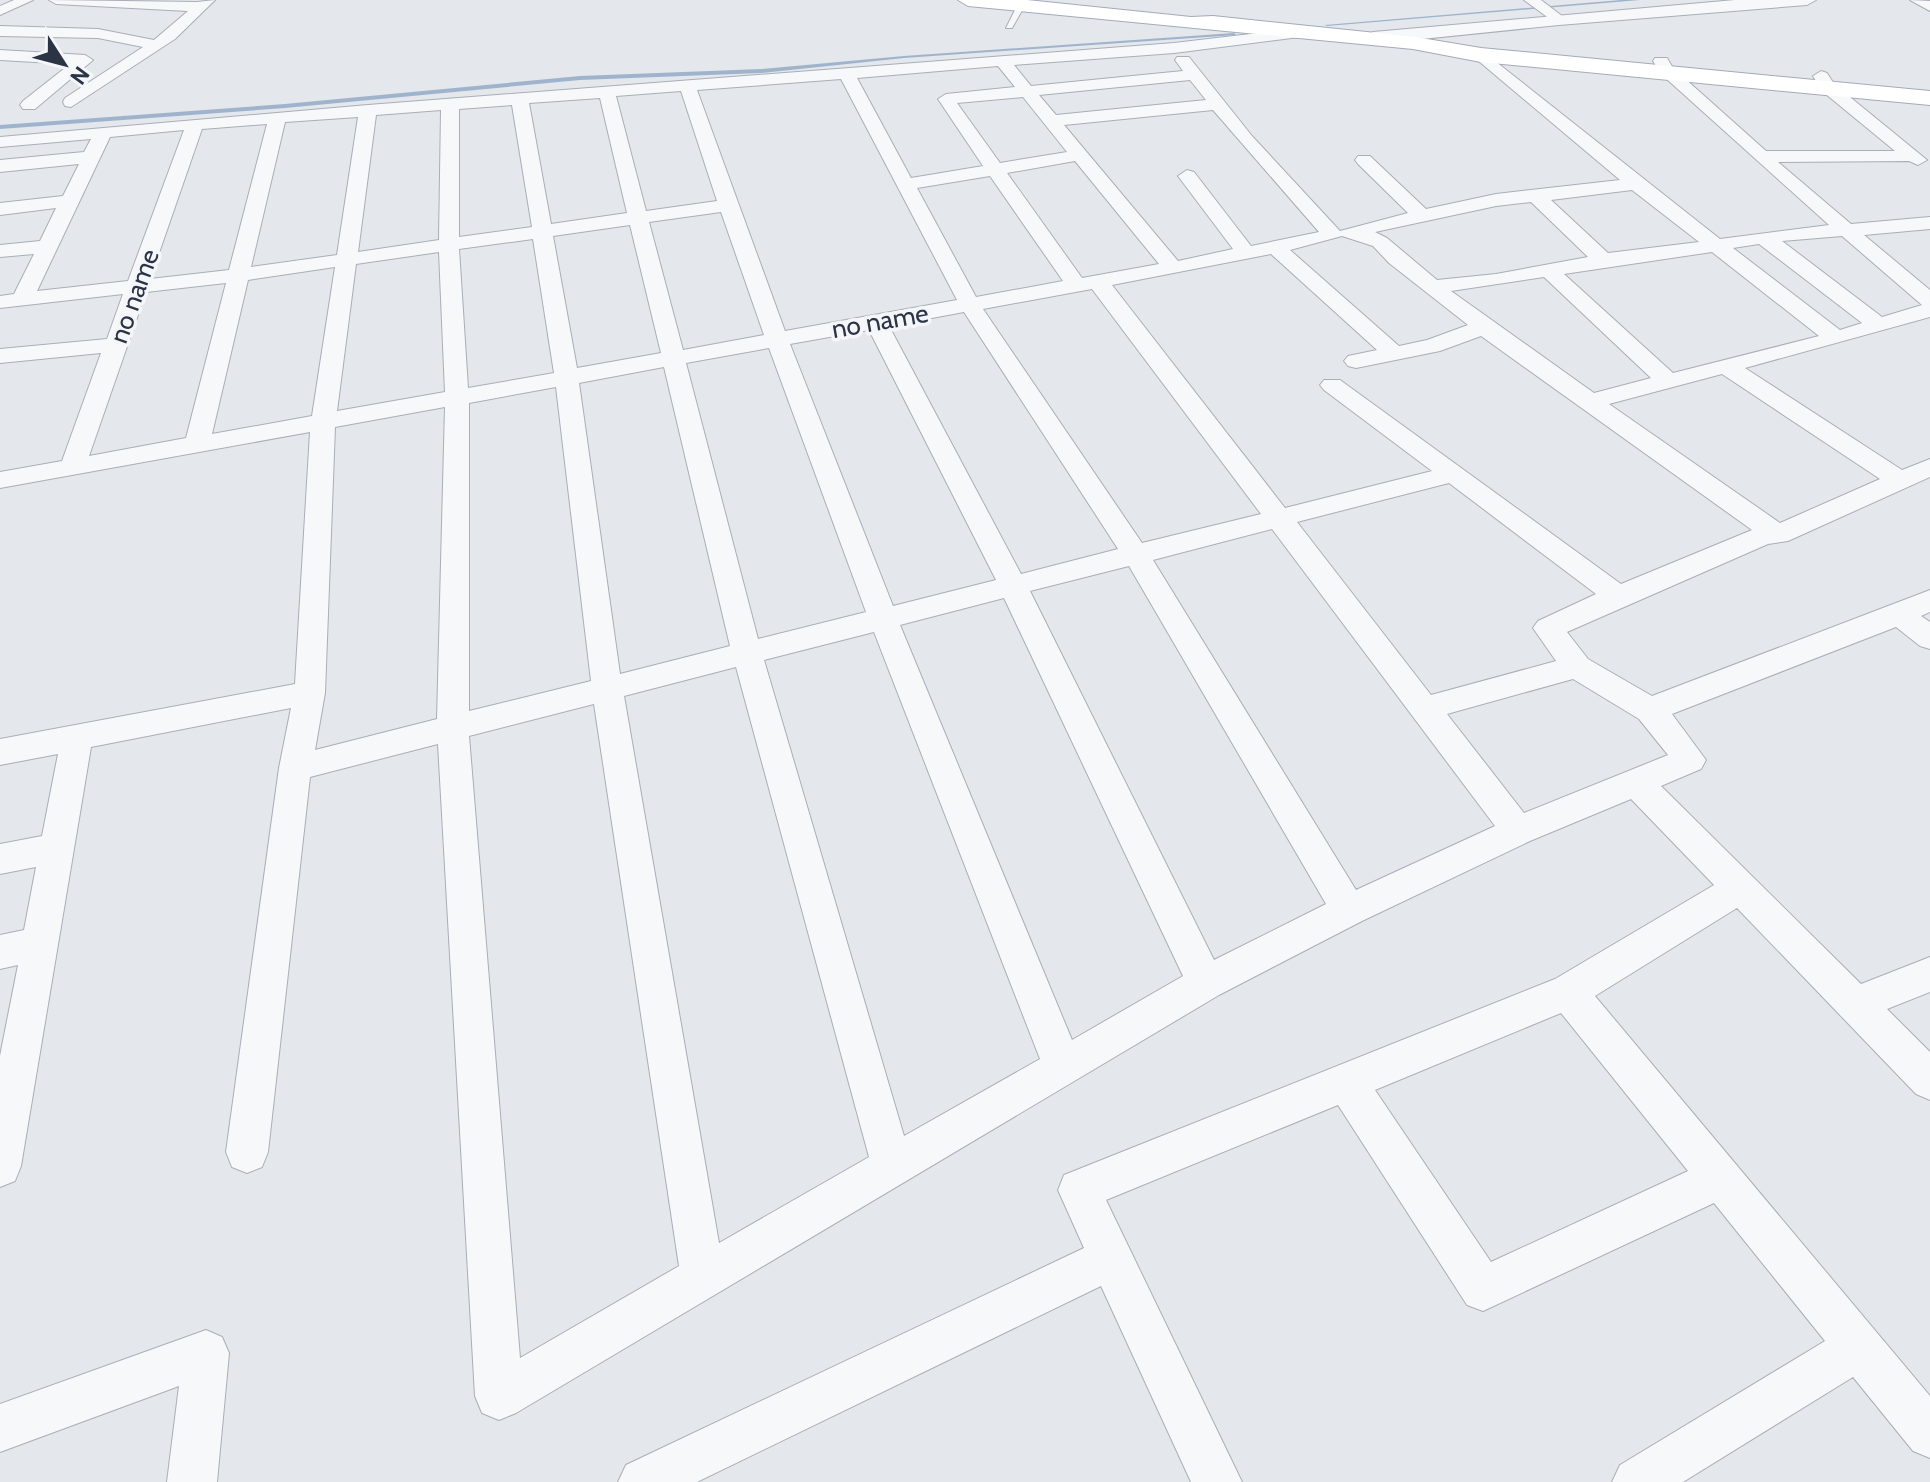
<svg xmlns="http://www.w3.org/2000/svg" width="1930" height="1482" viewBox="0 0 1930 1482" font-family="Cabin,sans-serif">
  <rect width="100%" height="100%" fill="#e4e7ec"/>
  <g fill="none" stroke-linecap="round" stroke-linejoin="round">
    <!-- stream -->
    <g fill="#9fb4cc" fill-rule="evenodd">
      <polygon points="1621,0 1640,0 1327,26 1325,25"/>
      <polygon points="1234,33 1236,35 904,58 761,73 580,80 285,108 0,129 0,125 285,104 580,76 761,69 904,56"/>
    </g>
    <!-- service casing -->
    <g stroke="#a9aeb7" stroke-width="2">
      <polygon id="service" points="1020,0 1028,0 1012,28 1006,28"/>
    </g>
    <!-- minor casing -->
    <g stroke="#a9aeb7" stroke-width="2">
      <g id="minor">
        <polygon points="14,0 33,0 0,15 0,6"/>
        <polygon points="49,0 197,2 215,0 175,39 71,107 65,106 63,102 65,98 143,47 98,38 0,36 0,26 98,29 154,40 188,11 56,4"/>
        <polygon points="1524,0 1541,0 1566,19 1559,23 1554,22"/>
        <polygon points="1910,0 1930,1 1930,11"/>
        <path d="M1311 27 1319 32 1316 35 1174 53 1014 65 1031 86 1183 71 1175 60 1177 57H1189L1252 136 1340 231 1408 213 1358 164 1355 160 1358 156H1370L1426 209 1496 194 1620 180 1475 58 1473 55 1481 50 1720 239 1829 225 1661 74 1653 61 1655 58H1667L1673 68 1766 151H1895L1822 91 1813 76 1821 71 1827 73 1834 84 1927 160 1918 165 1909 161 1778 162 1851 224 1930 217V229L1864 235 1930 290V317L1745 368 1902 470 1930 459V477L1788 541 1768 544 1567 632 1588 659 1652 696 1930 590V612L1921 616 1930 622V649L1920 646 1896 627 1672 714 1706 760 1701 769 1661 786 1861 984 1930 957V992L1887 1009 1930 1052V1100L1916 1094 1737 908 1595 996 1930 1396V1458L1913 1451 1853 1377 1683 1482H1612L1620 1465 1825 1341 1714 1203 1483 1311 1467 1305 1338 1105 1106 1200 1242 1482H1191L1101 1286 697 1482H618L626 1465 1084 1248 1058 1190 1064 1175 1555 979 1714 885 1631 799 1530 841 1362 921 1219 995 516 1413 499 1420 482 1413 475 1396 438 744 310 777 268 1152 262 1167 247 1173 232 1167 226 1152 279 768 291 708 91 747 21 1166 15 1181 0 1187V1056L18 965 0 969V935L24 930 36 867 0 874V844L42 836 58 754 0 765V739L295 684 310 432 0 488V472L62 461 101 353 0 363V349L107 339 123 294 0 308V296L14 294 34 254 0 257V245L40 241 56 208 0 215V203L63 196 79 164 0 172V160L84 152 91 139 0 147V137L368 105 1174 43ZM998 66 1015 87 946 94 938 99 983 166 911 178 857 78ZM841 79 957 300 785 331 697 90ZM1190 80 1206 100 1056 115 1039 95ZM681 91 717 201 646 211 616 96ZM1023 97 1067 152 1000 163 957 103ZM600 98 627 213 551 224 529 103ZM512 105 532 227 459 237V109ZM441 110 439 240 358 252 376 115ZM1213 110 1319 232 1251 246 1194 172 1187 170 1178 176 1233 249 1178 261 1064 125ZM358 117 337 255 251 267 285 122ZM267 124 229 270 150 279 202 129ZM184 130 128 281 37 291 110 137ZM1075 161 1159 264 1082 278 1007 173ZM990 176 1063 281 976 297 917 188ZM1632 190 1699 242 1608 253 1551 200ZM1531 202 1588 257 1496 274 1437 280 1387 238 1375 232 1496 206ZM721 212 764 335 683 350 649 222ZM630 225 661 353 577 368 553 236ZM1342 236 1373 246 1389 263 1468 325 1427 340 1399 346 1290 250ZM1842 236 1922 305 1882 317 1782 241ZM533 239 554 373 468 388 459 249ZM1759 244 1862 323 1840 330 1733 248ZM439 252 445 392 337 411 356 264ZM1712 252 1819 336 1673 373 1564 274ZM1271 254 1377 350 1348 356 1344 361 1348 366 1356 368 1440 351 1481 336 1752 530 1621 584 1340 380H1324L1320 385 1324 390 1432 471 1285 508 1112 285ZM335 267 312 416 212 434 248 280ZM1544 277 1651 378 1594 393 1451 291ZM226 283 186 438 89 456 146 292ZM1092 289 1261 514 1142 543 983 309ZM964 312 1118 549 1021 574 889 326ZM869 330 996 580 893 606 790 344ZM769 348 866 612 758 639 686 363ZM664 367 730 646 620 674 579 383ZM1722 374 1880 479 1780 523 1609 404ZM556 387 591 681 469 711V403ZM445 407 437 719 315 750 325 693 335 427ZM1449 483 1596 594 1538 621 1533 628 1556 661 1431 695 1297 522ZM1272 529 1495 826 1356 890 1153 560ZM1129 566 1326 904 1214 960 1030 591ZM1004 598 1183 976 1072 1040 900 625ZM874 632 1040 1059 904 1136 764 660ZM736 667 869 1157 719 1243 624 696ZM1573 679 1639 719 1668 755 1524 813 1447 714ZM594 704 679 1266 520 1358 469 736ZM1561 1013 1688 1171 1491 1262 1375 1090Z"/>
        <polygon points="0,50 85,55 93,60 35,109 23,109 20,105 23,101 70,64 0,60"/>
        <polygon points="206,1330 222,1337 229,1353 217,1482 167,1482 179,1386 0,1452 0,1404"/>
      </g>
    </g>
    <!-- tertiary casing -->
    <g stroke="#a9aeb7" stroke-width="2">
      <polygon id="tertiary" points="1735,0 1816,0 1807,5 1559,25 1373,44 1363,38 1373,32"/>
    </g>
    <!-- primary casing -->
    <g stroke="#a3abb8" stroke-width="2">
      <polygon id="primary" points="958,0 1027,0 1191,17 1213,16 1415,37 1481,48 1930,91 1930,105 1481,62 1413,49 968,6"/>
    </g>
    <!-- service -->
    <use href="#service" fill="#f7f8fa" fill-rule="evenodd"/>
    <!-- minor -->
    <use href="#minor" fill="#f7f8fa" fill-rule="evenodd"/>
    <!-- tertiary -->
    <use href="#tertiary" fill="#f7f8fa" fill-rule="evenodd"/>
    <!-- primary -->
    <use href="#primary" fill="#fff" fill-rule="evenodd"/>
  </g>
  <g text-anchor="middle" stroke-width="7" stroke-linejoin="round" paint-order="stroke">
    <!-- far-street labels -->
    <g font-size="26" fill="#2b3445" stroke="#f4f6f9">
      <text transform="translate(134 296) rotate(-70)" y="9">no name</text>
      <text transform="translate(880 321) rotate(-10)" y="9">no name</text>
    </g>
  </g>
  <!-- north arrow -->
  <g transform="translate(64 64) rotate(126)" stroke="#f4f6f9" stroke-width="6" paint-order="stroke">
  <path d="M0-6L14 30L0 20L-14 30Z" fill="#2b3445"/>
  <text y="-12" font-size="22" font-weight="bold" text-anchor="middle" fill="#2b3445">N</text>
  </g>
</svg>
